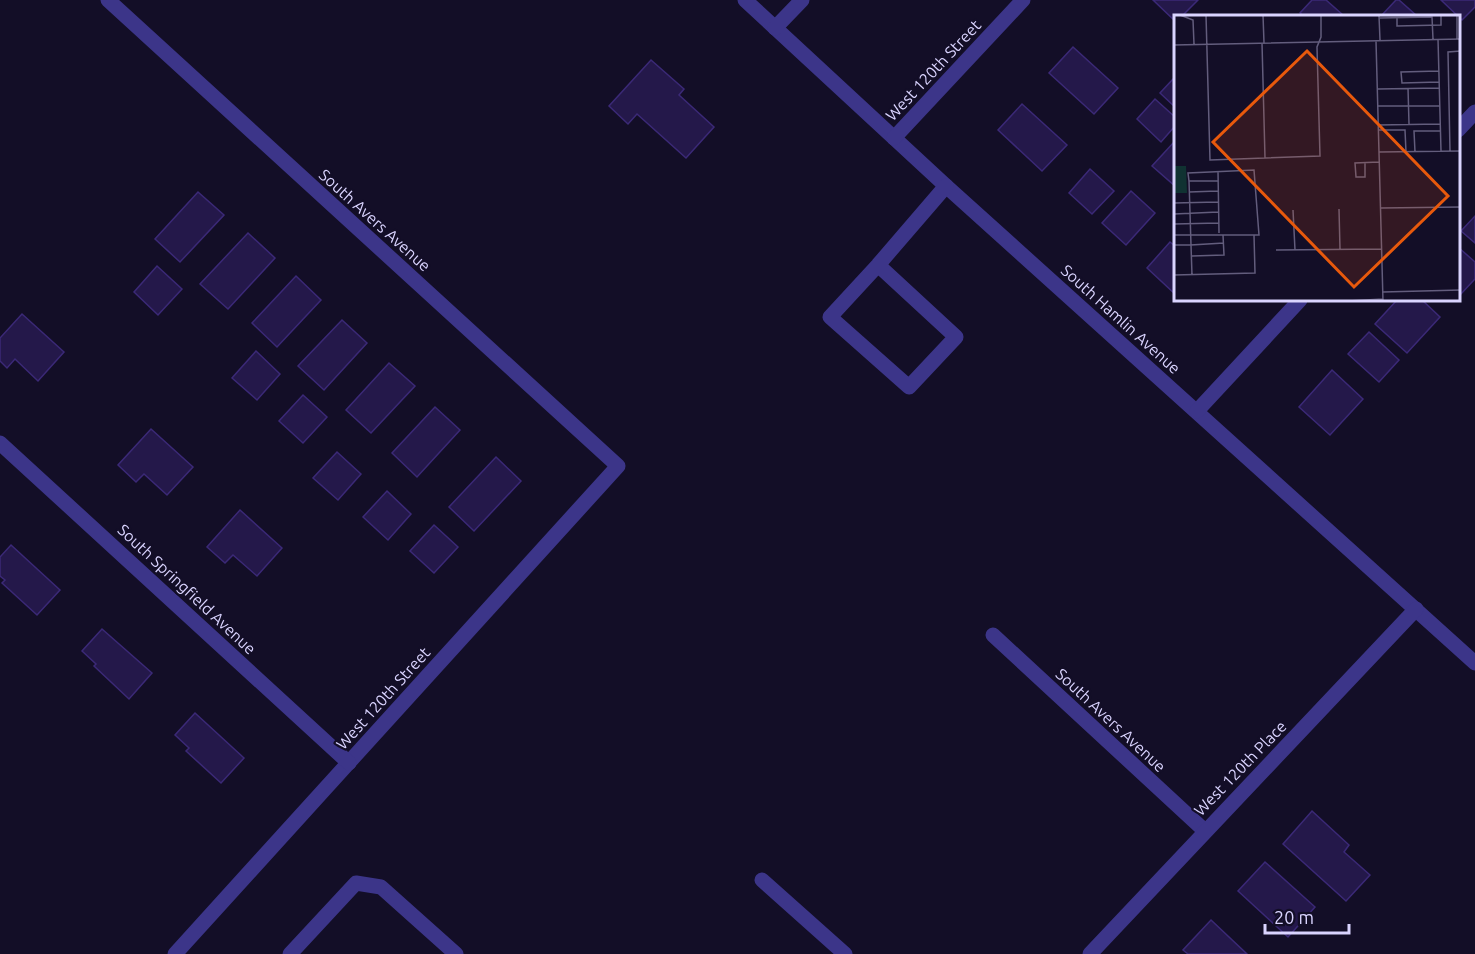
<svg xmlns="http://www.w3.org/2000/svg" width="1475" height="954" viewBox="0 0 1475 954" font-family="Ubuntu,sans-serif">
  <rect width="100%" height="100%" fill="#130e27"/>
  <!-- building -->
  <g fill="#24184a" stroke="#3b2977" stroke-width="1.5">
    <polygon points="1153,0 1198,0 1182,16 1175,16 1175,21"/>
    <polygon points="1312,0 1326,0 1343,15 1304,16 1300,13"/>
    <polygon points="1396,0 1399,0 1417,16 1381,16"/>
    <polygon points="1441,0 1475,0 1475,7 1462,20"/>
    <polygon points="1073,47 1118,88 1094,114 1049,73"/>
    <polygon points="651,60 684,89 679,95 714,127 686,158 637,114 628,124 609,106"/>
    <polygon points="1175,77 1175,107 1160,93"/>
    <polygon points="1155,99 1175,117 1175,126 1161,142 1137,119"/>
    <polygon points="1022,104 1067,145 1042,171 998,130"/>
    <polygon points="1174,142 1175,143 1175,186 1152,166"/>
    <polygon points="1090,169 1114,191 1092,214 1069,193"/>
    <polygon points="1131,191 1155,213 1126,245 1102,223"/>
    <polygon points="198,192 224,215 180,262 155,239"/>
    <polygon points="1475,216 1475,243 1461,231"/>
    <polygon points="248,233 275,258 228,309 200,284"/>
    <polygon points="1170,242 1175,246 1175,294 1147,268"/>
    <polygon points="1458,247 1475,262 1475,279 1458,297"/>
    <polygon points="157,266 182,289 158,315 134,292"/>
    <polygon points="296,276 321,300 277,347 252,323"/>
    <polygon points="1397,300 1422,300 1440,317 1407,353 1375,324"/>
    <polygon points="22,314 64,352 38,381 15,359 7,368 0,361 0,338"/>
    <polygon points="342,320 367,343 324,390 298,366"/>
    <polygon points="1369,332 1399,360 1379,382 1348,354"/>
    <polygon points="256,351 280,374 257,400 232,378"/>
    <polygon points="389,363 415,386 371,433 346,410"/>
    <polygon points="1332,370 1363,399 1330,435 1299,407"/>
    <polygon points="303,395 327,417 303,443 279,421"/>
    <polygon points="435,407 460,430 417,477 392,453"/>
    <polygon points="151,429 193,467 167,495 144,474 136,482 118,465"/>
    <polygon points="337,452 361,474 338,500 313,478"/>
    <polygon points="496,457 521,481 474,531 449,507"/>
    <polygon points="387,491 411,514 388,540 363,517"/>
    <polygon points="240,510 282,548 257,576 233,555 225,563 207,547"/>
    <polygon points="434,525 458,547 434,573 410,551"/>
    <polygon points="11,545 60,590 37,615 2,583 5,580 0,576 0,557"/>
    <polygon points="102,629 152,673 129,699 94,666 96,664 82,651"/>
    <polygon points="195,713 244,758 221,783 186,751 189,748 175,735"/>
    <polygon points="1312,811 1349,845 1344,852 1370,875 1346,901 1283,844"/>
    <polygon points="1265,862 1315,907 1288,937 1238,891"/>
    <polygon points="1211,920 1247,954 1188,954 1183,950"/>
  </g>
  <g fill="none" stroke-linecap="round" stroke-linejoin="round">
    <!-- minor -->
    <g stroke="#3c3589" stroke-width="15">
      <polyline points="108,0 618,466 175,954"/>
      <polyline points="745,0 946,186 1475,663"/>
      <polyline points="775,28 802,0"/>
      <polyline points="1458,130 1475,112"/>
      <polyline points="894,138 1023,0"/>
      <polyline points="878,265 956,337 909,387 830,317 878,265 946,186"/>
      <polyline points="1197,411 1300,300"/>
      <polyline points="0,443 349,763"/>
      <polyline points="993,635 1205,831"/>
      <polyline points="762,880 845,954"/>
      <polyline points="290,954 356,883 381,887 456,954"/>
      <polyline points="1090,954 1416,609"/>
    </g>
  </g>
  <g text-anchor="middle" stroke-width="4.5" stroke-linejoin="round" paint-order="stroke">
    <!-- street labels -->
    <g font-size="16" fill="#dad4ff" stroke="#130e27">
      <text transform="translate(933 70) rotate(-47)" y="6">West 120th Street</text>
      <text transform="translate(375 220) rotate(42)" y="6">South Avers Avenue</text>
      <text transform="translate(1121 319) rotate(42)" y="6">South Hamlin Avenue</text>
      <text transform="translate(187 589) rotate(43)" y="6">South Springfield Avenue</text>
      <text transform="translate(383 698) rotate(-48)" y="6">West 120th Street</text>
      <text transform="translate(1111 720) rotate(43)" y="6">South Avers Avenue</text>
      <text transform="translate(1240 768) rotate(-46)" y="6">West 120th Place</text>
    </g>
  </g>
  <!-- overview -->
  <g transform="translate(1174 15)">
    <rect width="286" height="286" fill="#130e27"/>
    <path d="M0 151H12L13 178H0Z" fill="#103232"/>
    <path fill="none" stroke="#635d7d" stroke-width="1.5" d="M6 0 19 5 20 29M32 0 36 145 146 141 143 32 147 22V0M89 0 90 28M283 0V24M205 1 206 25M205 3 258 2 259 24M223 3V11L267 10V0M264 24 267 136M202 26 209 286M88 28 91 143M0 30 287 24M265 56 227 57 228 68 265 67M234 73 235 109M204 74 265 73M204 91H266M204 110 266 109M204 115H231L232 137M276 136 274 37 287 36M205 137 287 136M241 137 240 116H266M191 148V162H182L181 148 205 147M44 156 45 218M15 177 44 176M0 188 44 187M207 193 287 192M165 194 166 234M119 195 121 235M0 199 44 197M0 209 45 208M0 220H85L80 155 14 158 15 166H44M0 230H17L15 166M102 235 208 234M18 241 50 240 49 220M0 260 81 258 80 220M18 260 17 230 50 228M209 277 287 275M174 286 209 284"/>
    <path fill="#e8590c" fill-opacity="0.15" stroke="#e8590c" stroke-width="3" d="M133 36 274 181 180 272 39 127Z"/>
    <rect width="286" height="286" fill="none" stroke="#dad4ff" stroke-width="3"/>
  </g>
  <!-- scale -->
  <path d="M1265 924v9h84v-9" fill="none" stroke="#dad4ff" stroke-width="3"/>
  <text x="1274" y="924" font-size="18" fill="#dad4ff" stroke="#130e27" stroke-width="4.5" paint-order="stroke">20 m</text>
</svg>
